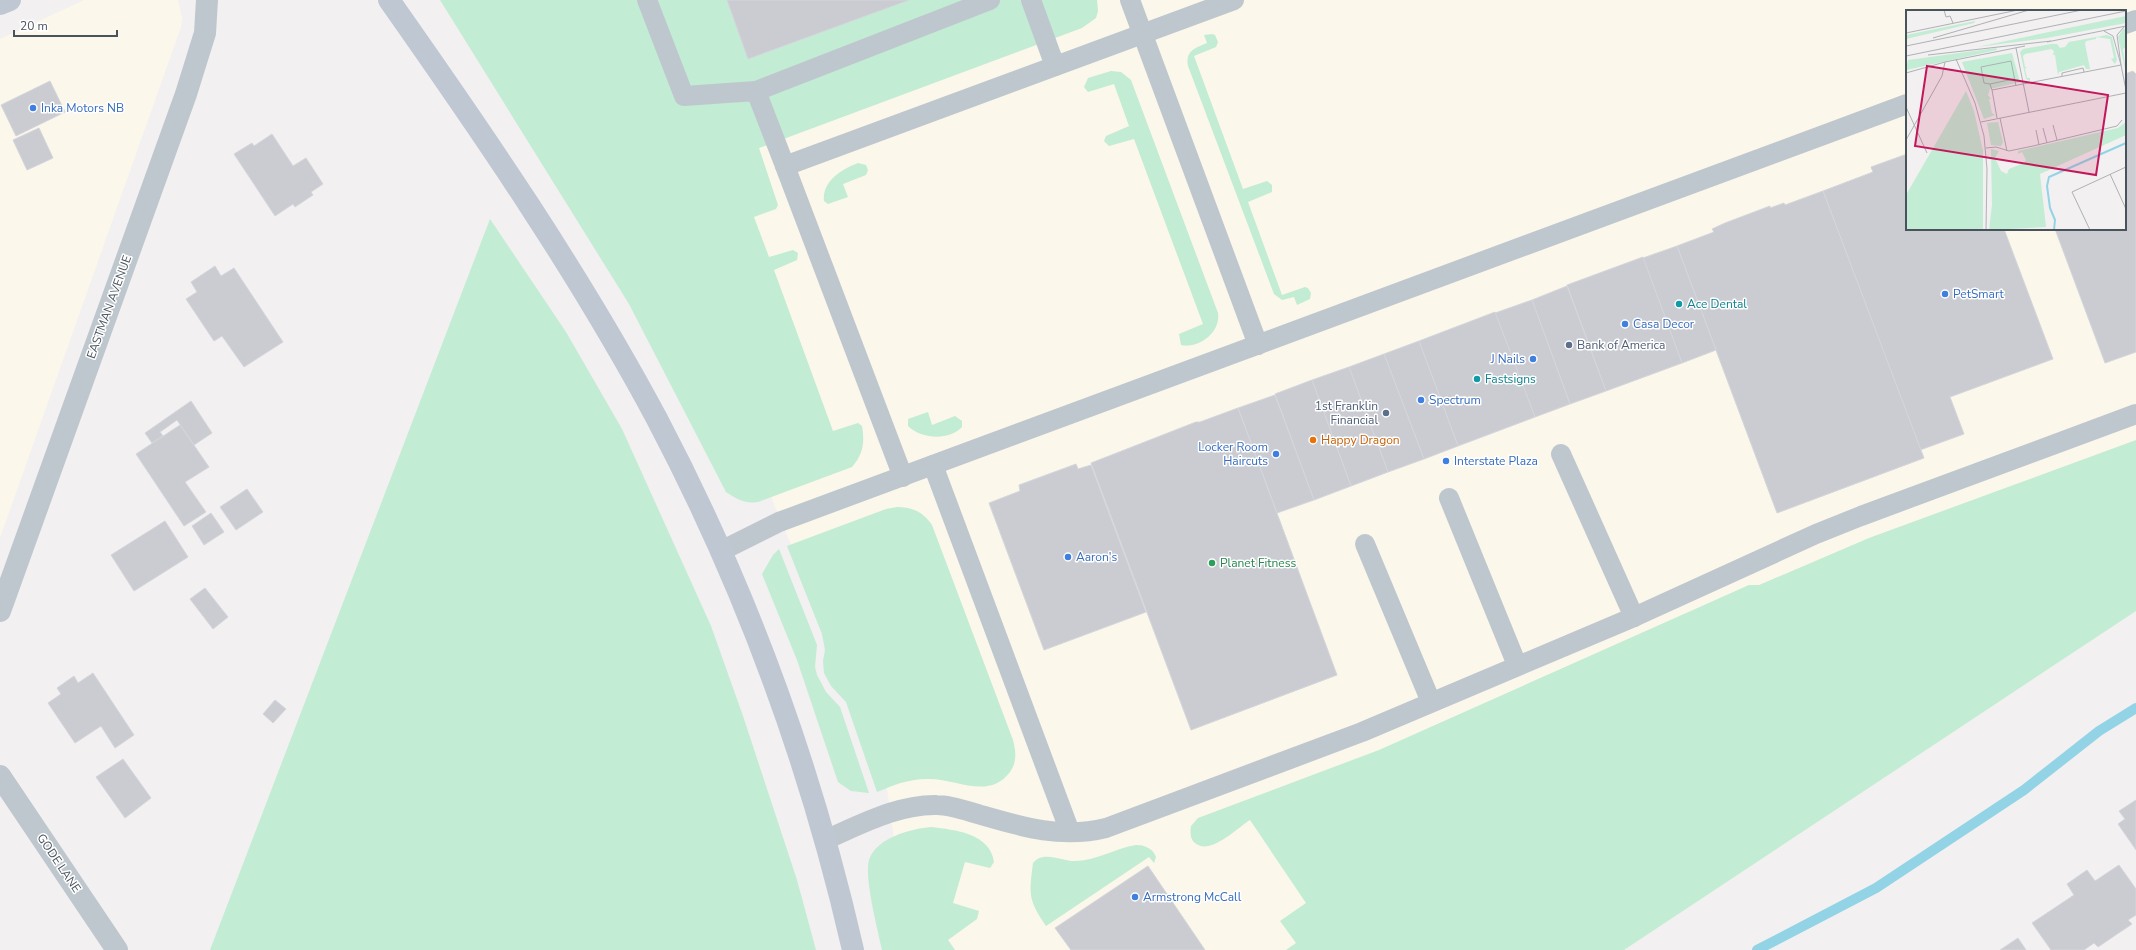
<svg xmlns="http://www.w3.org/2000/svg" width="2136" height="950" viewBox="0 0 2136 950" font-family="'Nunito Sans',sans-serif">
  <rect width="100%" height="100%" fill="#f2f0f0"/>
  <!-- commercial -->
  <g fill="#fbf7eb" fill-rule="evenodd">
    <polygon points="84,0 178,0 182,18 181,27 0,538 0,39"/>
    <path d="M484 0H2136V611L1624 950H955L898 867 884 768 771 497ZM1907 11H2125V229H1907Z"/>
  </g>
  <!-- green -->
  <g fill="#c2ecd3">
    <path d="M440 0H1097L1098 11 1096 18 1082 28 759 148 778 205 776 209 754 217 769 257 793 250 798 253 797 260 774 270 833 431 858 423 862 426C865 442 863 455 852 467L758 502C745 504 737 499 726 492L629 304Z"/>
    <path d="M1212 34 1215 35 1218 42 1216 47 1194 56 1243 189 1267 181 1272 185V192L1248 202 1282 295 1305 287 1308 288 1311 293 1310 299 1297 305 1294 297 1282 300 1274 294 1188 66C1185 51 1195 48 1207 43L1204 35Z"/>
    <path d="M1111 71 1121 72 1131 80 1218 313C1221 332 1199 349 1181 345L1179 334 1203 324 1134 139 1109 146 1104 141 1106 136 1129 126 1114 84 1088 92 1084 87 1088 78Z"/>
    <path d="M858 163 866 165 868 170 866 175 843 184 848 197 828 204 824 201C822 181 842 169 858 163Z"/>
    <polygon points="490,219 566,332 622,429 669,533 711,626 743,716 797,880 816,950 210,950"/>
    <path d="M928 412 932 425 955 416 962 421V427C949 441 921 439 908 426V419Z"/>
    <path d="M2136 440V611L1624 950H1286L1296 943 1280 921 1306 903 1250 820C1237 828 1210 856 1195 843 1190 839 1190 832 1191 826L1198 818 1379 750 1749 585H1759L1869 538Z"/>
    <path d="M897 507C913 507 923 512 932 525L1013 740C1016 752 1017 762 1010 772 989 800 957 779 930 779 910 778 894 785 877 792L846 702 831 686 824 673 823 661 825 650 822 634 787 546 886 509Z"/>
    <polygon points="779,549 817,645 815,667 817,675 826,692 840,707 869,793 851,791 838,782 797,660 762,574 773,555"/>
    <path d="M931 827C955 830 990 833 994 862L990 868 965 862 953 903 979 911 977 919 948 940 955 950H882C878 930 864 878 869 860 877 837 911 829 931 827Z"/>
    <path d="M1136 845C1144 845 1153 848 1156 857L1154 863 1149 857 1046 926C1028 900 1029 894 1033 863 1043 850 1062 861 1075 861 1095 861 1116 848 1136 845Z"/>
  </g>
  <g fill="none" stroke-linecap="round" stroke-linejoin="round">
    <!-- stream -->
    <polyline stroke="#92d4e6" stroke-width="10" points="1757,950 1876,888 2024,790 2099,731 2136,708"/>
  </g>
  <!-- building -->
  <g fill="#caccd2" stroke="#d4d6db">
    <polygon points="727,0 909,0 748,59"/>
    <polygon points="2133,71 2136,74 2136,352 2105,363 2055,229 2125,229 2125,74"/>
    <polygon points="50,81 65,112 16,136 1,105"/>
    <polygon points="39,128 53,158 27,170 13,140"/>
    <polygon points="272,134 293,166 306,158 323,184 311,192 313,195 295,207 293,204 275,216 234,154 252,143 254,146"/>
    <polygon points="1907,154 1907,229 2004,229 2053,359 1950,397 1964,434 1920,450 1823,191 1873,172 1871,167"/>
    <polygon points="1823,191 1924,458 1777,513 1677,246 1714,232 1712,229 1725,223 1770,206 1770,208 1784,203 1785,205"/>
    <polygon points="1677,246 1716,350 1682,363 1643,258"/>
    <polygon points="1643,257 1682,363 1606,391 1567,285"/>
    <polygon points="215,266 221,276 234,268 283,342 244,367 222,336 214,341 186,299 197,292 191,282"/>
    <polygon points="1567,286 1606,391 1570,404 1532,300"/>
    <polygon points="1532,300 1570,404 1535,417 1495,313"/>
    <polygon points="1495,312 1535,417 1458,446 1419,341"/>
    <polygon points="1419,341 1458,446 1424,459 1384,354"/>
    <polygon points="1384,354 1424,459 1388,472 1349,367"/>
    <polygon points="1349,367 1388,472 1351,486 1312,380"/>
    <polygon points="1312,380 1351,486 1314,500 1275,394"/>
    <polygon points="1275,395 1314,500 1277,513 1238,408"/>
    <polygon points="191,401 212,433 194,445 177,420 160,432 163,436 152,443 145,433"/>
    <polygon points="1238,408 1337,675 1191,730 1091,463 1196,422 1200,422"/>
    <polygon points="180,425 209,467 185,482 206,512 184,526 136,454"/>
    <polygon points="1076,464 1078,469 1091,465 1146,612 1044,650 989,503 1020,491 1019,485"/>
    <polygon points="247,489 263,512 236,530 220,507"/>
    <polygon points="211,513 224,532 204,545 192,526"/>
    <polygon points="165,521 188,557 134,591 111,555"/>
    <polygon points="205,588 228,617 213,629 190,599"/>
    <polygon points="93,673 134,735 115,748 101,726 75,743 48,703 61,694 57,688 74,676 78,683"/>
    <polygon points="275,700 286,709 273,723 263,714"/>
    <polygon points="123,759 151,798 125,818 96,777"/>
    <polygon points="2136,800 2136,850 2118,824 2125,819 2119,811"/>
    <polygon points="2119,865 2136,889 2136,915 2128,920 2132,924 2098,947 2094,943 2084,950 2051,950 2032,923 2074,895 2067,884 2087,870 2095,881"/>
    <polygon points="1148,866 1205,950 1071,950 1055,928"/>
    <polygon points="2018,938 2026,950 2000,950"/>
  </g>
  <g fill="none" stroke-linecap="round" stroke-linejoin="round">
    <!-- lane -->
    <g stroke="#bfc7ce" stroke-width="20">
      <polyline points="647,0 684,96 756,91 785,166"/>
      <polyline points="1031,0 1055,66"/>
      <polyline points="1130,0 1258,345"/>
      <polyline points="2125,24 2136,20"/>
      <polyline points="756,91 990,0"/>
      <polyline points="1561,454 1634,617"/>
      <polyline points="933,465 1070,832"/>
      <polyline points="903,477 785,166 1234,0"/>
      <polyline points="1449,498 1517,665"/>
      <polyline points="1365,544 1431,702"/>
      <polyline points="721,551 779,522 1907,104"/>
      <path d="M825 840C860 825 898 804 937 805 951 805 967 811 981 815 1022 827 1062 839 1106 828L1362 732 1634 617 1816 534 1861 516 2136 414"/>
    </g>
    <!-- street -->
    <g stroke="#bfc7ce" stroke-width="22">
      <polyline points="0,611 186,94 205,33 207,0"/>
      <polyline points="0,776 117,950"/>
    </g>
    <!-- secondary -->
    <g stroke="#bfc8d2" stroke-width="22">
      <path d="M389 0C484 135 579 273 657 419 745 586 811 766 853 950"/>
      <polyline points="0,4 10,0"/>
    </g>
  </g>
  <!-- markers -->
  <g fill="#3f7fe0" stroke="#fff" stroke-width="1.5">
    <circle cx="33" cy="108" r="4"/>
    <circle cx="1945" cy="294" r="4"/>
    <circle cx="1625" cy="324" r="4"/>
    <circle cx="1533" cy="359" r="4"/>
    <circle cx="1421" cy="400" r="4"/>
    <circle cx="1276" cy="454" r="4"/>
    <circle cx="1446" cy="461" r="4"/>
    <circle cx="1068" cy="557" r="4"/>
    <circle cx="1135" cy="897" r="4"/>
  </g>
  <g fill="#0f9aa8" stroke="#fff" stroke-width="1.5">
    <circle cx="1679" cy="304" r="4"/>
    <circle cx="1477" cy="379" r="4"/>
  </g>
  <g fill="#5c6f8a" stroke="#fff" stroke-width="1.5">
    <circle cx="1569" cy="345" r="4"/>
    <circle cx="1386" cy="413" r="4"/>
  </g>
  <circle fill="#e8710a" stroke="#fff" stroke-width="1.5" cx="1313" cy="440" r="4"/>
  <circle fill="#2e9e5b" stroke="#fff" stroke-width="1.5" cx="1212" cy="563" r="4"/>
  <g text-anchor="middle" stroke-width="3" stroke-linejoin="round" paint-order="stroke">
    <!-- shop labels -->
    <g font-size="12" fill="#366cbe" stroke="#fff" text-anchor="start">
      <text x="41" y="112">Inka Motors NB</text>
      <text x="1953" y="298">PetSmart</text>
      <text x="1633" y="328">Casa Decor</text>
      <text x="1525" y="363" text-anchor="end">J Nails</text>
      <text x="1429" y="404">Spectrum</text>
      <text x="1268" y="451" text-anchor="end">Locker Room<tspan x="1268" dy="14">Haircuts</tspan></text>
      <text x="1454" y="465">Interstate Plaza</text>
      <text x="1076" y="561">Aaron's</text>
      <text x="1143" y="901">Armstrong McCall</text>
    </g>
    <!-- culture labels -->
    <g font-size="12" fill="#0d838f" stroke="#fff" text-anchor="start">
      <text x="1687" y="308">Ace Dental</text>
      <text x="1485" y="383">Fastsigns</text>
    </g>
    <!-- street labels -->
    <g font-size="12" fill="#49535c" stroke="#fff">
      <text transform="translate(109 307) rotate(-70)" y="4">EASTMAN AVENUE</text>
      <text transform="translate(59 863) rotate(56)" y="4">GODE LANE</text>
    </g>
    <!-- service labels -->
    <g font-size="12" fill="#4e5e75" stroke="#fff" text-anchor="start">
      <text x="1577" y="349">Bank of America</text>
      <text x="1378" y="410" text-anchor="end">1st Franklin<tspan x="1378" dy="14">Financial</tspan></text>
    </g>
    <!-- food labels -->
    <g font-size="12" fill="#c56008" stroke="#fff" text-anchor="start">
      <text x="1321" y="444">Happy Dragon</text>
    </g>
    <!-- leisure labels -->
    <g font-size="12" fill="#27864d" stroke="#fff" text-anchor="start">
      <text x="1220" y="567">Planet Fitness</text>
    </g>
  </g>
  <!-- overview -->
  <g transform="translate(1906 10)">
    <rect width="220" height="220" fill="#f2f0f0"/>
    <path d="M220 6V13L141 28 71 37ZM69 11 68 13 0 29V25ZM217 19H220L219 38 217 39 220 63 212 27ZM201 25 206 27 211 50 209 54 205 49 208 48 204 29 190 27V29L180 31 179 34 184 59H180L178 55 153 62 152 65 149 45H147L148 41 145 39 119 44 117 46 119 57H121L119 59 121 68H124V71L120 69 114 42 117 39 145 34H151L154 38 159 37 163 32ZM90 38 91 40 0 60 2 50ZM106 43 114 72 84 79 82 85 85 89H83L86 103 89 105 78 109 56 52ZM60 81 68 101 77 141V220H0V185ZM92 112 97 132 95 136 85 135 81 113ZM220 112V125L134 164 140 217 83 220 86 195 85 139 93 141 89 148 95 161 101 164 103 159 118 153 120 150 116 142 112 144V141L212 118Z" fill="#c2ecd3"/>
    <path fill="none" stroke="#92d4e6" stroke-width="2" d="M148 220 149 210 144 198 141 176 143 167 220 133"/>
    <path fill="none" stroke="#aeb1b5" stroke-width="1" d="M38 0 40 7 44 6 47 13M198 21 207 26 215 55 211 25 218 17M0 23 112 0M27 28 123 0M141 32 220 16M0 36 176 0M110 38 123 102M22 45 145 31M0 46 220 1M50 49 69 93 78 126 81 159 80 220M0 63 39 52 119 36M156 66V63L177 58 178 62M84 74 108 69M86 80 84 74 78 73 75 57 105 51 110 76M0 97 21 143M91 108 86 80 215 55 220 80M94 108 101 141M75 112 220 83M147 115 151 130M137 118 141 133M130 120 133 135M0 130 36 66 39 52M80 138 90 137 103 141 127 136 211 116 216 110M204 164 220 199M184 220 166 182 220 157"/>
    <path fill="#c2185b" fill-opacity="0.15" stroke="#c2185b" stroke-width="2" d="M21 56 202 85 190 165 9 136Z"/>
    <rect width="220" height="220" fill="none" stroke="#49535c" stroke-width="2"/>
  </g>
  <!-- scale -->
  <path d="M14 30v6h103v-6" fill="none" stroke="#49535c" stroke-width="2"/>
  <text x="20" y="30" font-size="12" fill="#49535c" stroke="#ffffff" stroke-width="3" paint-order="stroke">20 m</text>
</svg>
